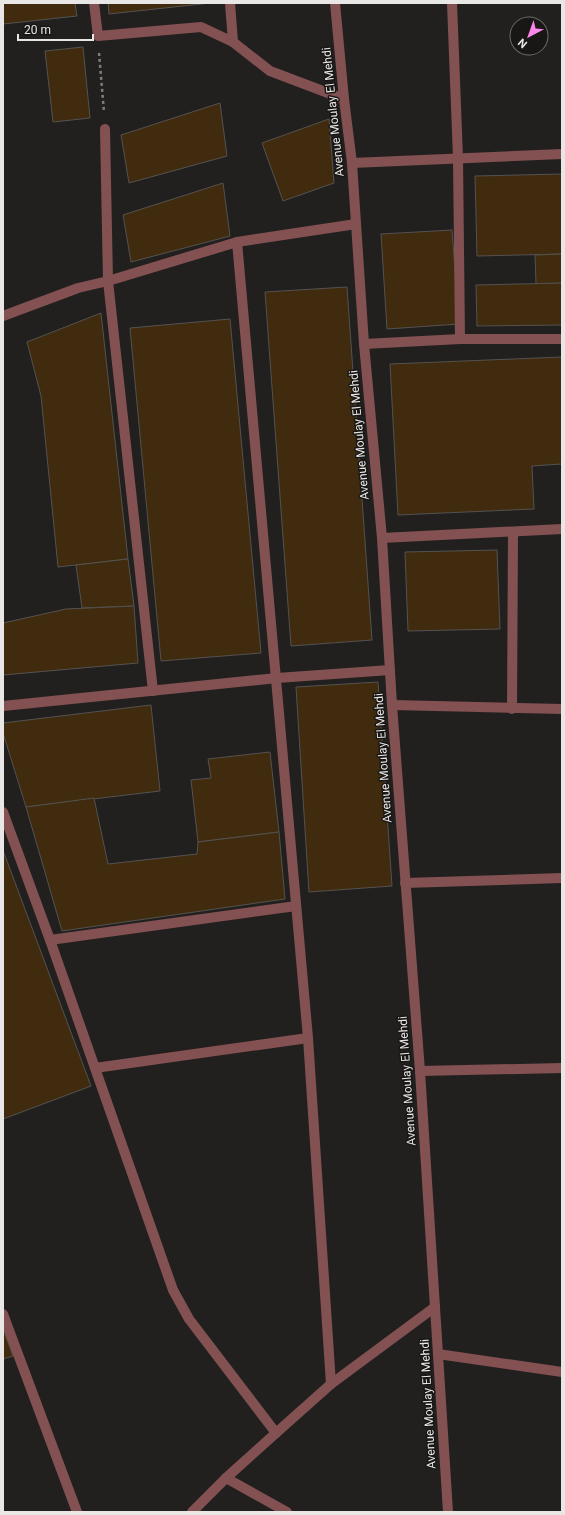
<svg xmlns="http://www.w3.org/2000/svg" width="565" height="1515" viewBox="0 0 565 1515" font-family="Roboto,sans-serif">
  <rect width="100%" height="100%" fill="#22201f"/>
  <!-- building -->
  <g fill="#412b0f" stroke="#545250">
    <polygon points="3,3 75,3 77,16 3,24"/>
    <polygon points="108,3 211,3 109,14"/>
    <polygon points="83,47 90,118 53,122 45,51"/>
    <polygon points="220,103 227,156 129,183 121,135"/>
    <polygon points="329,119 334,183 283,201 262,143"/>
    <polygon points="562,174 562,254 477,256 475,176"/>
    <polygon points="223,183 230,236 131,262 123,215"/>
    <polygon points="452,230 459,324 387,329 381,234"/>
    <polygon points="562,254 562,283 536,284 535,255"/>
    <polygon points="562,283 562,325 477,326 476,285"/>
    <polygon points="347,287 372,640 291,646 265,292"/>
    <polygon points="101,313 128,559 58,567 41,396 27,342"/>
    <polygon points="230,319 261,653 161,661 130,328"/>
    <polygon points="562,357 562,464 532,466 534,509 398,515 390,364"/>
    <polygon points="497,550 500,629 408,631 405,552"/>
    <polygon points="128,559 134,606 82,608 76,565"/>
    <polygon points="134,606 138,663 3,675 3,623 66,609"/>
    <polygon points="378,682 392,886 309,892 296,687"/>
    <polygon points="151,705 160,791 26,807 3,733 3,723"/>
    <polygon points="270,752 279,832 198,842 191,780 211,778 208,759"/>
    <polygon points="94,798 108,864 197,854 198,842 279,832 285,899 62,931 26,807"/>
    <polygon points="4,853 91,1086 3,1119 3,853"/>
    <polygon points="3,1329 13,1356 3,1359"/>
  </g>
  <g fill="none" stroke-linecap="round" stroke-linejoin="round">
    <!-- path -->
    <polyline stroke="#7f7d7c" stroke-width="2.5" stroke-dasharray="3 3" stroke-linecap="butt" points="99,53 104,112"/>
    <!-- service -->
    <g stroke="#835152" stroke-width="10">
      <polyline points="50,940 296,906"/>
      <polyline points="95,1068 308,1038"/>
    </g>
    <!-- minor -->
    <g stroke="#835152" stroke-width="10">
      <polyline points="94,3 98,36 201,27 233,42 270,71 344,99"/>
      <polyline points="230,3 233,42"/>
      <polyline points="335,3 344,99 352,163 364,344 382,538 392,705 420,1071 448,1512"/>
      <polyline points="452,3 458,158 460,339"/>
      <polyline points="105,129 108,281 153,691"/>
      <polyline points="352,163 562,154"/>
      <polyline points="237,242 308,1038 331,1384 276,1433"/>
      <polyline points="3,316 78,288 108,281 237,242 356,224"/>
      <polyline points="364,344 460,339 562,339"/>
      <polyline points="382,538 562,529"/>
      <polyline points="392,705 562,709"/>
      <polyline points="3,706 277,678 390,670"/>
      <polyline points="512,709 513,532"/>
      <polyline points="3,812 50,940 173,1290 189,1319 276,1433 226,1478"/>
      <polyline points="405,883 562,878"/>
      <polyline points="420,1071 562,1068"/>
      <polyline points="3,1314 77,1512"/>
      <polyline points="438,1354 562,1372"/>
      <polyline points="331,1384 435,1307"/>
      <polyline points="192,1512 226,1478 287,1512"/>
    </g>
  </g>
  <g text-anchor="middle" stroke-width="3" stroke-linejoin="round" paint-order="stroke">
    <!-- street labels -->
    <g font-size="12" fill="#e8e7e6" stroke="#191715">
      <text transform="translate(333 112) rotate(-96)" y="4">Avenue Moulay El Mehdi</text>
      <text transform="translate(359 435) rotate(-95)" y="4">Avenue Moulay El Mehdi</text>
      <text transform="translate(383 758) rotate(-94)" y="4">Avenue Moulay El Mehdi</text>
      <text transform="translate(407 1081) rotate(-94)" y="4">Avenue Moulay El Mehdi</text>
      <text transform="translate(428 1404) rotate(-93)" y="4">Avenue Moulay El Mehdi</text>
    </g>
  </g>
  <!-- border -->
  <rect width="565" height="1515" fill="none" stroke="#e8e7e6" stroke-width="8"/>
  <!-- north arrow -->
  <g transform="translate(529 36) rotate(221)"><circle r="19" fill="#191715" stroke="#6c6a69"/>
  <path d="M0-3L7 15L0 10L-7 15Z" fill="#f987e9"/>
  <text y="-6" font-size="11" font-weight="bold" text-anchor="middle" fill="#e8e7e6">N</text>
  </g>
  <!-- scale -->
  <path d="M18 34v6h75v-6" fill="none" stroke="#e8e7e6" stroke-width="2"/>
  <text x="24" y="34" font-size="12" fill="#e8e7e6" stroke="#191715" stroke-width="3" paint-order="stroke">20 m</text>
</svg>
